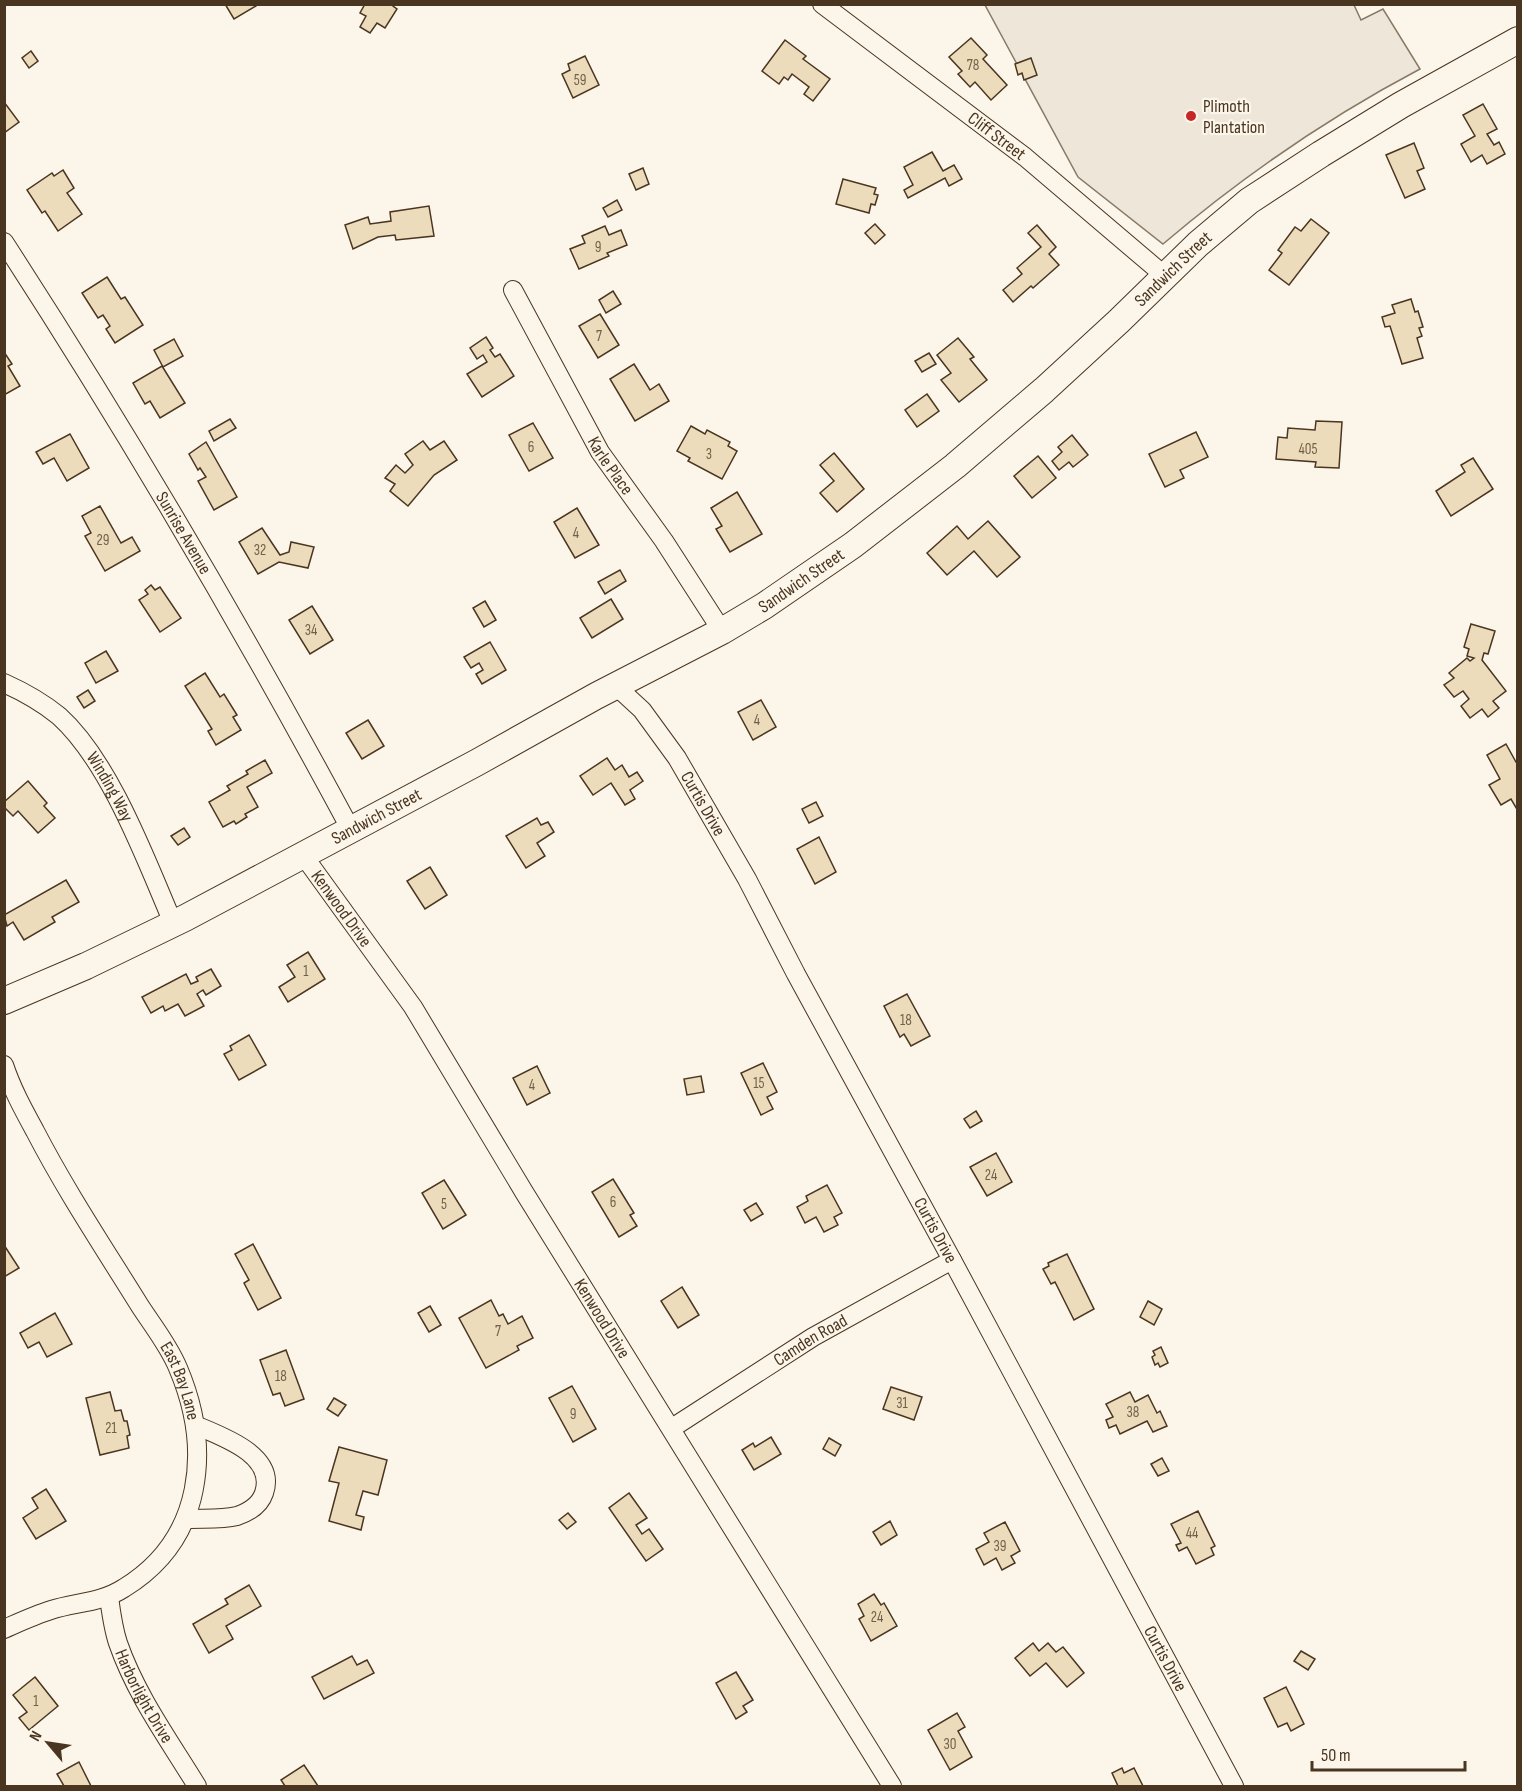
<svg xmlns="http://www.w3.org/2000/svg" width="1522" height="1791" viewBox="0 0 1522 1791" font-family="'Sofia Sans Condensed',sans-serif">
  <rect width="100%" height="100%" fill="#fbf6e9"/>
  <!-- green -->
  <path fill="#ede6d9" stroke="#887966" stroke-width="1.5" d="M985 5H1354L1361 20 1383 9 1420 69C1327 118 1243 176 1163 244L1078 177Z"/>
  <!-- building -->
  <g fill="#ecdcbc" stroke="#4a3520" stroke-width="1.5">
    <polygon points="225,4 255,4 256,6 234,19"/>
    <polygon points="365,4 393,4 393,6 397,9 385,28 377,23 370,33 360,27 366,16 360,13"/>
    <polygon points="971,38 987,55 983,59 1007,85 991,100 975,82 970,87 958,74 962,71 949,57"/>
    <polygon points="785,40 806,56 803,59 830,79 813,101 804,94 809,87 792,74 788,80 784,77 779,84 762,71"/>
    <polygon points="31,51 38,61 29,68 22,58"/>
    <polygon points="585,56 599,85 573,98 562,74 570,70 568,64"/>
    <polygon points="1031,58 1037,75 1024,80 1022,73 1018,75 1015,64"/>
    <polygon points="4,102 19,122 4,133"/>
    <polygon points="1483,104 1497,129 1487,134 1494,145 1499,142 1505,154 1487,164 1482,155 1471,162 1461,144 1475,136 1463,115"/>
    <polygon points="1414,143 1424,168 1417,171 1425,189 1405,198 1386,155"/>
    <polygon points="932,152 943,171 954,165 962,179 949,186 945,178 908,198 904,190 913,185 904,167"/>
    <polygon points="643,168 649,184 636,190 629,174"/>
    <polygon points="63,170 74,188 67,193 82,214 58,231 45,211 42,213 27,190 52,173 54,176"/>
    <polygon points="843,179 876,188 874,194 878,195 875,205 871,204 869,213 836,204"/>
    <polygon points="617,200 622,210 608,217 603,208"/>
    <polygon points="429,206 434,236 396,240 395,235 378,237 353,249 345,225 368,217 370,224 391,221 390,212"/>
    <polygon points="1311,219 1329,233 1289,285 1269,270 1282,253 1278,250 1295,227 1301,231"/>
    <polygon points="875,224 885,235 875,244 865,233"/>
    <polygon points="1037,225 1056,247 1049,254 1059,265 1033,288 1031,286 1013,302 1003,290 1022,274 1017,268 1041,247 1028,233"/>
    <polygon points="605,226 609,235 621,230 627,245 607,253 609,256 579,269 570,249 585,243 582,236"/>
    <polygon points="107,277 121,299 125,297 143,325 115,343 106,329 110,326 103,315 98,318 82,293"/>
    <polygon points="613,291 621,304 606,313 599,300"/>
    <polygon points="1411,299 1415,312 1418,311 1423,327 1419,328 1422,336 1417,338 1423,358 1402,364 1390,326 1385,327 1382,317 1395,313 1392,305"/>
    <polygon points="600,314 619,345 598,358 579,326"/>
    <polygon points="486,337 493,348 490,350 495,357 500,354 514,376 482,397 467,374 487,362 483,355 477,359 470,348"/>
    <polygon points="958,338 974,357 970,359 987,380 959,402 941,380 951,373 937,355"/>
    <polygon points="174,339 183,356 163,367 154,350"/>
    <polygon points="4,352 12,364 8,366 20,386 4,395"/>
    <polygon points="929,353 936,364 922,372 915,361"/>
    <polygon points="634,364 650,390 659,384 669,401 635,421 610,379"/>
    <polygon points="162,366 185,403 160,418 150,401 145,404 133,383"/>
    <polygon points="927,394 939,411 917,427 905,410"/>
    <polygon points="230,419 236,428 214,441 209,431"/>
    <polygon points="1316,421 1342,422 1339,468 1315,467 1316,462 1276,459 1278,437 1287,438 1288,428 1315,430"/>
    <polygon points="533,423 553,458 529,471 509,435"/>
    <polygon points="691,426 705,434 707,430 730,442 728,446 737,451 722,479 688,461 690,458 677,451"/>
    <polygon points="1196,432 1208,457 1180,470 1184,478 1165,487 1149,454"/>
    <polygon points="70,434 89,468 67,481 54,458 43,464 36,452"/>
    <polygon points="1072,435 1088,455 1073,467 1069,462 1059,470 1052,461 1062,452 1058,447"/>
    <polygon points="423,441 430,450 444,441 457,460 434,475 408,506 390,491 395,484 385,478 396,465 405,473 413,465 405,454"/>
    <polygon points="206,442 237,497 214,510 198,481 206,477 200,468 198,470 189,454"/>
    <polygon points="834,453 864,489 837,512 820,493 834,481 820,465"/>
    <polygon points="1038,456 1056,478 1032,498 1014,476"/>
    <polygon points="1473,458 1493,489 1451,516 1436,491 1465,472 1461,465"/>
    <polygon points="737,492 762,534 730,552 716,529 722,526 711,508"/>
    <polygon points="100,506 121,543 132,537 140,551 105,571 85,536 91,533 82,516"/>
    <polygon points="577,508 599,545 575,558 554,522"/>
    <polygon points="988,521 1020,557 997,577 974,551 947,575 927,553 957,526 968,539"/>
    <polygon points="262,528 280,555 289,552 291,542 314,547 308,568 279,562 258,574 239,542"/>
    <polygon points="620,570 626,581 605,594 598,582"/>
    <polygon points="151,585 155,590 160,587 181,618 160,632 139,600 148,594 145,590"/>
    <polygon points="611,599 623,619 592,638 580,618"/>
    <polygon points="485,601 496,620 484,627 473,608"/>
    <polygon points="312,606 333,640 310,654 289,620"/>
    <polygon points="1471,624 1495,631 1488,654 1484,653 1482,660 1506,691 1493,701 1499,708 1488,717 1482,709 1470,718 1461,706 1469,699 1463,691 1454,697 1444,685 1454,678 1449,673 1467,658 1470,661 1474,658 1467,656 1469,649 1464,647"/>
    <polygon points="490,642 506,670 482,684 476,674 483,670 479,663 471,668 464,657"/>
    <polygon points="106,651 118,671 96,683 85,663"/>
    <polygon points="205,673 220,697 224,694 237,715 233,717 241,730 216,745 208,731 212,729 185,686"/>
    <polygon points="88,690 95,701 84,708 77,697"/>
    <polygon points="761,700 776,727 753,740 738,712"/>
    <polygon points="368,720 384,746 362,759 346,733"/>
    <polygon points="1506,744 1516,762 1518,761 1518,811 1511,799 1501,805 1489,785 1500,779 1487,755"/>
    <polygon points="607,758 615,770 622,765 629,777 637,772 643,781 630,790 635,799 625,805 611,783 593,795 580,776"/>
    <polygon points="265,760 272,773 247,787 258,807 245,814 247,817 236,824 234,821 223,827 209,802 230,790 227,786 248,774 246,771"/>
    <polygon points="28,781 47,803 44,806 55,818 38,833 18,811 13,816 4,807 4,802"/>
    <polygon points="816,802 823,816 809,823 802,809"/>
    <polygon points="537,818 541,825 548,822 554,832 537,843 545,856 526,868 506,836"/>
    <polygon points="184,828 190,837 178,845 171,836"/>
    <polygon points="819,837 836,872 815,884 797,849"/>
    <polygon points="430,867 447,895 425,909 407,881"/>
    <polygon points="66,880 79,902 52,917 55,922 24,940 13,922 7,926 4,915"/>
    <polygon points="308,952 325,979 288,1002 279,987 295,977 287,965"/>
    <polygon points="211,969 221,986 206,995 203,990 197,994 204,1006 185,1016 178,1004 165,1011 163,1006 151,1013 142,997 186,974 191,984 198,981 196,977"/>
    <polygon points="907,994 930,1036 911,1046 904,1034 900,1037 884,1006"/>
    <polygon points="249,1035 266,1065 239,1080 224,1054 232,1050 230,1046"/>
    <polygon points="763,1063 777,1092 767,1097 773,1109 761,1115 741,1073"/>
    <polygon points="537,1066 550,1093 527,1105 513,1078"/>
    <polygon points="701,1076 704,1092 687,1095 684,1079"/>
    <polygon points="976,1111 982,1121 970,1128 964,1119"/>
    <polygon points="996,1153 1012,1182 987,1196 970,1167"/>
    <polygon points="613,1179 634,1213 630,1215 637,1226 619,1237 592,1192"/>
    <polygon points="444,1180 466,1215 443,1229 422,1193"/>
    <polygon points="827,1185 842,1213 834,1217 838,1225 824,1232 816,1217 805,1223 797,1207 808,1201 806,1196"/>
    <polygon points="756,1203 763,1214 751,1221 744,1210"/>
    <polygon points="253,1244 281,1298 258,1310 244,1283 249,1280 235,1254"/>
    <polygon points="4,1245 19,1268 4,1277"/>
    <polygon points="1067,1254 1094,1309 1074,1320 1055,1282 1051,1284 1043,1269 1049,1266 1048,1263"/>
    <polygon points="682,1287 699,1315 678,1328 661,1301"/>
    <polygon points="491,1300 499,1316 503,1314 508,1324 522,1316 533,1338 517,1346 519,1350 486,1368 459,1318"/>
    <polygon points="1148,1301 1162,1309 1154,1325 1140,1317"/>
    <polygon points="430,1306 441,1325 429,1332 418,1313"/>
    <polygon points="55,1313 72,1344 47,1357 39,1342 28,1348 20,1333"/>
    <polygon points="1161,1347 1168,1363 1160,1367 1158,1363 1155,1365 1152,1357 1155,1355 1153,1351"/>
    <polygon points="286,1350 304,1399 285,1406 280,1393 273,1395 260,1360"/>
    <polygon points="572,1386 596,1429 573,1442 549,1398"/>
    <polygon points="891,1387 922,1397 914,1420 883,1409"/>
    <polygon points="110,1392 115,1411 121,1410 124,1421 127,1421 130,1435 127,1436 129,1448 100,1455 86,1398"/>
    <polygon points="1130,1392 1135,1402 1148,1395 1157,1413 1160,1411 1167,1426 1153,1432 1147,1421 1120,1434 1116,1425 1109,1428 1106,1420 1113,1417 1106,1404"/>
    <polygon points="334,1398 346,1405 338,1416 327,1409"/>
    <polygon points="771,1437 781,1454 754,1470 742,1450 753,1443 755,1447"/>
    <polygon points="829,1438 841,1445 835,1456 823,1449"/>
    <polygon points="339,1447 387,1460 378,1495 363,1491 356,1515 364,1517 361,1530 329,1521 339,1483 329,1481"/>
    <polygon points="1162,1458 1169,1471 1158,1476 1151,1464"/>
    <polygon points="46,1489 66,1521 36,1539 23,1518 38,1508 32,1498"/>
    <polygon points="629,1493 647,1518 636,1525 642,1534 649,1529 663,1549 646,1561 609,1508"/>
    <polygon points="1198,1511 1215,1546 1211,1548 1214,1555 1196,1564 1187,1547 1179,1551 1176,1545 1181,1543 1171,1524"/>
    <polygon points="568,1513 576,1522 567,1529 559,1520"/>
    <polygon points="890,1521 897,1535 881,1545 873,1532"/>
    <polygon points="1005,1522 1020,1551 1011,1556 1015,1563 1002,1570 996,1558 984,1565 976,1549 989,1542 984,1533"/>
    <polygon points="249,1585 261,1606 226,1626 233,1639 209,1653 193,1624 228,1604 225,1599"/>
    <polygon points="874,1594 881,1605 884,1603 897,1626 871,1641 859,1619 864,1616 858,1604"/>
    <polygon points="1033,1643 1039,1651 1048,1643 1056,1652 1063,1647 1084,1673 1067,1687 1046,1663 1030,1676 1015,1658"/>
    <polygon points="1301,1651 1315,1659 1308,1670 1294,1661"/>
    <polygon points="352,1656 357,1665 367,1660 374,1673 324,1699 312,1677"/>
    <polygon points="736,1672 753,1700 743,1706 747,1712 736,1719 716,1683"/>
    <polygon points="35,1677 58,1706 29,1730 19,1718 27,1712 13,1695"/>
    <polygon points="1286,1687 1304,1724 1291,1731 1287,1723 1278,1727 1264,1698"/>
    <polygon points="957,1713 965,1727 958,1731 972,1757 950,1770 928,1730"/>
    <polygon points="79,1762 91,1786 64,1786 57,1774"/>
    <polygon points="304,1765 318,1786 285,1786 281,1780"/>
    <polygon points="1122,1768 1124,1773 1134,1768 1143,1786 1118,1786 1112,1773"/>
  </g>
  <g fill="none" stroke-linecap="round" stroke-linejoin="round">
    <!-- street casing -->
    <g stroke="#4a3520" stroke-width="20">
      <g id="street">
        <path id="s1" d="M822 4 1025 157 1165 276"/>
        <path id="s2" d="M4 242C128 433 243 629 351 830"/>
        <path id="s3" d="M513 290 600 452 664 541 722 631"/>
        <path id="s4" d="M4 683C24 692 42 702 59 716 110 762 146 860 173 923"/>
        <path id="s5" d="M617 687 642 710 677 758 747 879 796 974 952 1260 1234 1786"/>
        <path id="s6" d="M303 855 413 1007 524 1192 892 1786"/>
        <path id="s7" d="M4 1065C12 1089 23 1109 35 1131 66 1191 104 1248 140 1306 153 1326 169 1346 178 1368 212 1448 204 1539 124 1588 101 1603 76 1602 51 1610 35 1615 20 1622 4 1629"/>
        <path id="s8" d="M672 1428 813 1337 952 1260"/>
        <path d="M186 1519C203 1518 221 1520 237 1516 249 1512 260 1505 264 1493 277 1455 221 1436 195 1425"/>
        <path id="s9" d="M109 1597C111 1612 113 1628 118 1643 136 1695 169 1740 197 1786"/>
      </g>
    </g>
    <!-- secondary casing -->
    <g stroke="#4a3520" stroke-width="28">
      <g id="secondary">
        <path id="s10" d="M4 1001 86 966 185 918 476 763 596 696 722 631 764 606 853 545 955 466 1044 390 1119 321 1198 244 1249 201 1321 154 1401 105 1518 40"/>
      </g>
    </g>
    <!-- street -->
    <use href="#street" stroke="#fbf6e9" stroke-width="18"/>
    <!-- secondary -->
    <use href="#secondary" stroke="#fbf6e9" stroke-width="26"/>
  </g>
  <!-- markers -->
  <circle fill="#c62828" stroke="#fbf6e9" stroke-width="2" cx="1191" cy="116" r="6"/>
  <g text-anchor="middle" stroke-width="4.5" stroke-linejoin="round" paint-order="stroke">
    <!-- number labels -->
    <g font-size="15" fill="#725f47">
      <text x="973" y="70">78</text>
      <text x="580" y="85">59</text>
      <text x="598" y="252">9</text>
      <text x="599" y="341">7</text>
      <text x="531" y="452">6</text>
      <text x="1308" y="454">405</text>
      <text x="709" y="459">3</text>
      <text x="576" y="538">4</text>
      <text x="103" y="545">29</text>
      <text x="260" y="555">32</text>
      <text x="311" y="635">34</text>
      <text x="757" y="725">4</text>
      <text x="306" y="976">1</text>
      <text x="906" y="1025">18</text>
      <text x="759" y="1088">15</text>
      <text x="532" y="1090">4</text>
      <text x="991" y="1180">24</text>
      <text x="613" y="1207">6</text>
      <text x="444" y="1209">5</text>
      <text x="498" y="1336">7</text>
      <text x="281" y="1381">18</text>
      <text x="902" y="1408">31</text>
      <text x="1133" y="1417">38</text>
      <text x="573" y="1419">9</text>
      <text x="111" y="1433">21</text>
      <text x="1192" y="1538">44</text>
      <text x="1000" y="1551">39</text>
      <text x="877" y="1622">24</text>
      <text x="36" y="1706">1</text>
      <text x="950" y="1749">30</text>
    </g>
    <!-- poi labels -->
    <g font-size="18" fill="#4a3520" stroke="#fbf6e9" text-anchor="start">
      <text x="1203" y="112">Plimoth<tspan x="1203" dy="21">Plantation</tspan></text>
    </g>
    <!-- street labels -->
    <g font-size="18" fill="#4a3520" stroke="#fbf6e9">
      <text dy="6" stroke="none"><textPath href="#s1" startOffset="219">Cliff Street</textPath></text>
      <text dy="6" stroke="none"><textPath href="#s10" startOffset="1388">Sandwich Street</textPath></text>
      <text dy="6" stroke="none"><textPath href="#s3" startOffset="201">Karle Place</textPath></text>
      <text dy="6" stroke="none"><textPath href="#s2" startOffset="342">Sunrise Avenue</textPath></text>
      <text dy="6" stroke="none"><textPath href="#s10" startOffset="902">Sandwich Street</textPath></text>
      <text dy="6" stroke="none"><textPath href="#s4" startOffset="152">Winding Way</textPath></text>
      <text dy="6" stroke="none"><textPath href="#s5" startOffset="146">Curtis Drive</textPath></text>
      <text dy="6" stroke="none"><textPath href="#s10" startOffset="416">Sandwich Street</textPath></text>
      <text dy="6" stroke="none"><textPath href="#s6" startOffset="66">Kenwood Drive</textPath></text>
      <text dy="6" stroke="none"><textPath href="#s5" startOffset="632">Curtis Drive</textPath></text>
      <text dy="6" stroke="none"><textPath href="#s6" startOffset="552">Kenwood Drive</textPath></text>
      <text dy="6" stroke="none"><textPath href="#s8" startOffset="164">Camden Road</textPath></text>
      <text dy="6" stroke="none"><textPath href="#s7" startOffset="363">East Bay Lane</textPath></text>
      <text dy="6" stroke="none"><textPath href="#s5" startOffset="1118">Curtis Drive</textPath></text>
      <text dy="6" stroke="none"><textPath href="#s9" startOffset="106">Harborlight Drive</textPath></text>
    </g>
  </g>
  <!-- border -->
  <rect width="1522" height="1791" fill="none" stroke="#4a3520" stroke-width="12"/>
  <!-- north arrow -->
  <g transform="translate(48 1743) rotate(299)" stroke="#fbf6e9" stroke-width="4.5" paint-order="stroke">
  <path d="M0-4.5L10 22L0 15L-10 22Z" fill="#4a3520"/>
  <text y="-9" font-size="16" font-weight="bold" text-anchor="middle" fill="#4a3520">N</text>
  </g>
  <!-- scale -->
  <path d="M1312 1761v9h153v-9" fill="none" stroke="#4a3520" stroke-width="3"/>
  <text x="1321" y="1761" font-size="18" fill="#4a3520" stroke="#fbf6e9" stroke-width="4.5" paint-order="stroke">50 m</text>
</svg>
